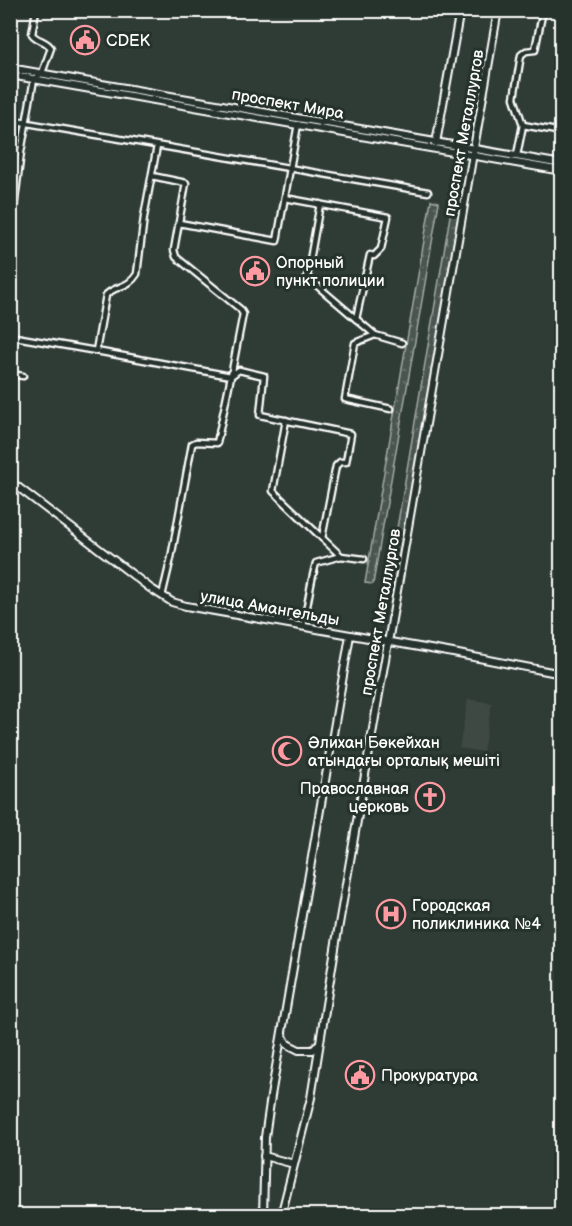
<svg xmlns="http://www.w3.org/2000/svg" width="572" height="1226" viewBox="0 0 572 1226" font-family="'Balsamiq Sans',sans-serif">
  <defs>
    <pattern id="grass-dots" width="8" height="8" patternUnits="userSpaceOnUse" patternTransform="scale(1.5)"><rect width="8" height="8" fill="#4a544f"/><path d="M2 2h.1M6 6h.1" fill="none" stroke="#656e69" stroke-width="1.8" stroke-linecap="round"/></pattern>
  </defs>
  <rect width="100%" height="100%" fill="#2f3b35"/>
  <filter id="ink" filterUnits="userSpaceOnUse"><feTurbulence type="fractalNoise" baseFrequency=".0167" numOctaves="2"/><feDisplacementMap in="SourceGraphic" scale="12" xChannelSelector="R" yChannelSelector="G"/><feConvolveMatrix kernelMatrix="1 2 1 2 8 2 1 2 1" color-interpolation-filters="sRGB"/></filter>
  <g filter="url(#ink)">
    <!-- built -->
    <polygon fill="#3c4842" points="468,699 492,703 483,752 459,748"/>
    <!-- grass -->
    <g fill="url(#grass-dots)" stroke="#a4aaa7" stroke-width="1.5">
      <polygon points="431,200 439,202 373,584 365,583"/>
      <polygon points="452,204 460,205 395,588 387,587"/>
    </g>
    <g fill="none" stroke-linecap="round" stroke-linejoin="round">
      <!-- street casing -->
      <g stroke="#fff" stroke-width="9">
        <g id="street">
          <polyline points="10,120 428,192"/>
          <polyline points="523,125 514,98 521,55 526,51 535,50 543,10"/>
          <polyline points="517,155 523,125 562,132"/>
          <path d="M152 176 186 183 174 250 176 257 240 309 243 314 231 376 96 351 106 295C115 285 128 289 137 274L144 217 157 146"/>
          <polyline points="285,198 388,217 381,249 374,256 370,255 356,319"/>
          <polyline points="320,204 307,277 375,335 402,343"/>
          <polyline points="249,236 179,223 277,241 298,124"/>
          <path d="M10 240 21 152 34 79 42 73 51 48C46 40 37 41 32 34L36 10"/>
          <polyline points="375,335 355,343 345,399 391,409"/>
          <polyline points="10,336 96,351"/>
          <polyline points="10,374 23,376"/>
          <polyline points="286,420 273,491 322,538"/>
          <polyline points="162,596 171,558 192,444 196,442 217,443 231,376 239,370 264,376 260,415 351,434 346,462 340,462 336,466 322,538 341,556"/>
          <path d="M303 626C308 605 310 584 316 563L341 556 364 559"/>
        </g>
      </g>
      <!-- secondary casing -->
      <g stroke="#fff" stroke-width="10">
        <g id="secondary">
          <polyline points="10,68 562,164"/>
          <polyline points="10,75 562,171"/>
          <polyline points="436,143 460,10"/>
          <polyline points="10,481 150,588 172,602 186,606 453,653 562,674"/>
          <polyline points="282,1034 287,1044 299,1050 313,1050 319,1044"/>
          <polyline points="264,1156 294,1164"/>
          <polyline points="263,1216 265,1137 271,1096 350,635"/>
          <polyline points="281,1216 311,1098 338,930 498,10"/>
        </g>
      </g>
      <!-- street -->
      <use href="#street" stroke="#26332d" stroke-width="4.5"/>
      <!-- secondary -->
      <use href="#secondary" stroke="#26332d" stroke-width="6"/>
    </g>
  </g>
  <!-- icons -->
  <defs>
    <g id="civic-ring" transform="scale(1.5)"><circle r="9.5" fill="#26332d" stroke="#ff9aa2" stroke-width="1.5"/><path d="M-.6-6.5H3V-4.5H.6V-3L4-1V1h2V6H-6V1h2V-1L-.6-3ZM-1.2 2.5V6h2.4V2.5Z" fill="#ff9aa2"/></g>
    <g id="mosque-ring" transform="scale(1.5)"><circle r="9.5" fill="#26332d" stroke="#ff9aa2" stroke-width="1.5"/><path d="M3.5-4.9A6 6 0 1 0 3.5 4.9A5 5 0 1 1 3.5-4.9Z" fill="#ff9aa2"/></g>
    <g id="church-ring" transform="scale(1.5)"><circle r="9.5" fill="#26332d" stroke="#ff9aa2" stroke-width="1.5"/><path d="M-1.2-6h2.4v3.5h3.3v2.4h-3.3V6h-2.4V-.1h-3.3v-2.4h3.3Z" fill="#ff9aa2"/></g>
    <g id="hospital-ring" transform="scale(1.5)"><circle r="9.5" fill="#26332d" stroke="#ff9aa2" stroke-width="1.5"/><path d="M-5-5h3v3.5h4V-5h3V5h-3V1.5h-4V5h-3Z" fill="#ff9aa2"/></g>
  </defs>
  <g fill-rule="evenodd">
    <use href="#civic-ring" x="85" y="40"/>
    <use href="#civic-ring" x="255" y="271"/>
    <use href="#mosque-ring" x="287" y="751"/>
    <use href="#church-ring" x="430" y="797"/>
    <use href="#hospital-ring" x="391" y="914"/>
    <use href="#civic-ring" x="360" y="1075"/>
  </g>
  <g text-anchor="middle" stroke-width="6" stroke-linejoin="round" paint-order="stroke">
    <!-- poi labels -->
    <g font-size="16" fill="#fff" stroke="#26332d" text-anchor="start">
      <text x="106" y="46">CDEK</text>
      <text x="276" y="268">Опорный<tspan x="276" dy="18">пункт полиции</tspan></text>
      <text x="308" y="748">Әлихан Бөкейхан<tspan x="308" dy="18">атындағы орталық мешіті</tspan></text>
      <text x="409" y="794" text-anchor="end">Православная<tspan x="409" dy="18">церковь</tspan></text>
      <text x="412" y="911">Городская<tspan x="412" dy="18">поликлиника №4</tspan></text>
      <text x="381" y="1081">Прокуратура</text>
    </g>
    <!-- street labels -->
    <g font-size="16" fill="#fff" stroke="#26332d">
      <text transform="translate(288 103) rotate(10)" y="6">проспект Мира</text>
      <text transform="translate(463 133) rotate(-80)" y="6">проспект Металлургов</text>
      <text transform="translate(270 607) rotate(10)" y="6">улица Амангельды</text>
      <text transform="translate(380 612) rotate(-80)" y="6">проспект Металлургов</text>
    </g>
  </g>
  <!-- margin -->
  <rect width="572" height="1226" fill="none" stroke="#26332d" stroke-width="36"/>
  <rect x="18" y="18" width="536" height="1190" fill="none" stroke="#fff" stroke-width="2" filter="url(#ink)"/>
</svg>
